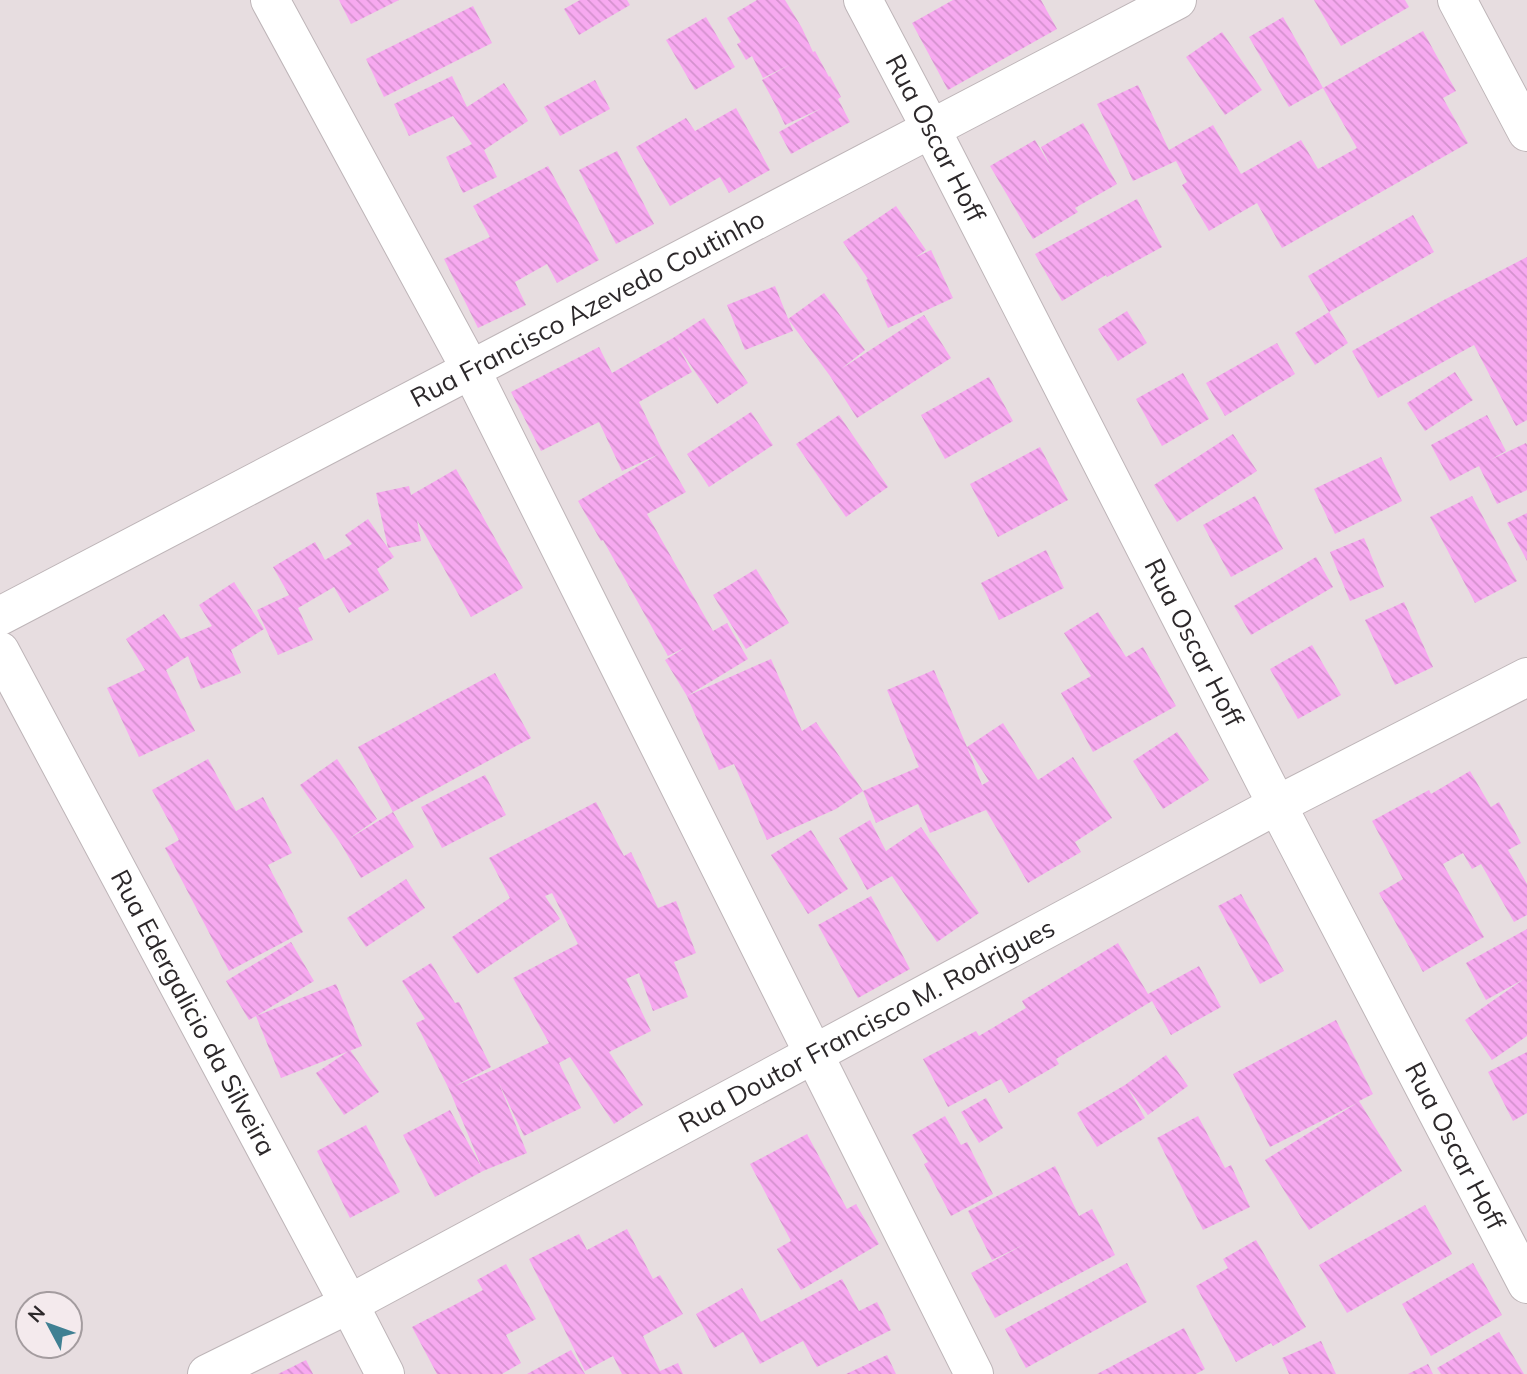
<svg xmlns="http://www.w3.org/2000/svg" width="1527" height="1374" viewBox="0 0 1527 1374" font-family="Mulish,sans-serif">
  <defs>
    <pattern id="building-back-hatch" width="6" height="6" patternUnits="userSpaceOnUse" patternTransform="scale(1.75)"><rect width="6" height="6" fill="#f7a9f0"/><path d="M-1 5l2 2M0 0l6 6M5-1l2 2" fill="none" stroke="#d491ce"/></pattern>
  </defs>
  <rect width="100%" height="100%" fill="#e7dde0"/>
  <!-- building -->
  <g fill="url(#building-back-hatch)" fill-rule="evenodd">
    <polygon points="339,0 399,0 351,24"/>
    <polygon points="580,0 627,0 630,5 579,35 564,9"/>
    <polygon points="757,0 785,0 802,28 813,52 815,51 829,77 830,76 841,97 838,99 850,122 791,154 779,132 822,108 785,125 775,104 762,80 791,64 763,78 752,56 746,60 737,44 741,42 727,18"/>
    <polygon points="953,0 1041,0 1057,29 948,90 912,23"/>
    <polygon points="1314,0 1405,0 1409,7 1341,46"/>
    <polygon points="473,6 492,43 384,97 366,59"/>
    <polygon points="706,17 735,67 695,90 666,40"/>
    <polygon points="1283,17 1323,88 1423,31 1456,91 1443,98 1468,143 1282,248 1257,203 1209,231 1182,185 1187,182 1176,161 1133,181 1097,104 1138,85 1169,150 1213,125 1241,174 1301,140 1318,169 1357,148 1323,88 1289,107 1249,37"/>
    <polygon points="1222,32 1262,90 1225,115 1186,57"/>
    <polygon points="452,76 467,107 504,83 528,121 484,150 497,177 463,193 446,157 472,144 453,116 409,136 394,104"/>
    <polygon points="595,80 610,109 560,136 544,107"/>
    <polygon points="736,108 770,170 729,193 720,177 670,206 636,147 686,118 695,131"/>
    <polygon points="1083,123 1117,184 1075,208 1078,212 1033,239 990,166 1035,140 1051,167 1041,147"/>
    <polygon points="617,151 654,224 616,244 579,170"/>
    <polygon points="548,166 599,260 557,283 547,264 515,282 526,305 478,328 444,259 490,237 473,206"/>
    <polygon points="1137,199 1162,247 1107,277 1106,275 1062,301 1035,254"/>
    <polygon points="896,206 926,250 916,257 931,250 953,298 888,328 866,280 868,279 843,242"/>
    <polygon points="1413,215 1434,252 1329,312 1308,276"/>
    <polygon points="1527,257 1527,420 1516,426 1474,345 1378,398 1352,351 1440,302"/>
    <polygon points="775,286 793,331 745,350 727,305"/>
    <polygon points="824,293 865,350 841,369 924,315 951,358 857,418 830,376 788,319"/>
    <polygon points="1127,311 1147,343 1118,361 1098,329"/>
    <polygon points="1329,312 1348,343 1315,365 1295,333"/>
    <path d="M704 318 748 383 717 404 677 345 692 372 639 402 663 452 686 492 647 514 713 631 727 623 748 659 687 696 771 659 802 731 816 722 863 791 919 767 887 690 934 670 967 747 1003 723 1038 780 1073 757 1112 818 1075 842 1081 852 1028 883 986 810 930 833 918 804 876 823 863 791 836 809 767 840 734 764 719 770 687 696 665 660 686 647 668 656 603 540 601 541 578 501 659 454 622 471 599 422 541 451 511 392 599 347 612 373 673 338ZM967 747 989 781 982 785Z"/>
    <polygon points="1277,343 1295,374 1225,416 1206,383"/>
    <polygon points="1455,372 1473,400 1425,431 1407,403"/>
    <polygon points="1183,373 1209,419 1162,446 1136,399"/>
    <polygon points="989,377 1013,421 945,459 921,415"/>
    <polygon points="751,412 773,445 709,487 687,454"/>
    <polygon points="839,415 888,487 846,517 796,444"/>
    <polygon points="1487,415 1506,451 1490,460 1526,443 1527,445 1527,490 1497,504 1479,466 1450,481 1431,445"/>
    <polygon points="1233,434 1257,471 1177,522 1154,485"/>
    <polygon points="1040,447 1068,500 998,537 970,484"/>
    <polygon points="1381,457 1402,501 1335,534 1314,489"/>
    <polygon points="456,469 523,588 471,617 417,520 421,541 388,548 394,557 377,569 389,590 349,613 334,587 298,608 313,640 278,655 257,610 289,595 273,567 315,542 325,560 352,544 345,535 368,519 388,548 376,493 409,486 411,495"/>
    <polygon points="1255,496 1283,549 1231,577 1203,525"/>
    <polygon points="1472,496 1517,581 1475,603 1430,517"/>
    <polygon points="1527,513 1527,561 1507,523"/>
    <polygon points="1364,538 1384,587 1350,601 1330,552"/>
    <polygon points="1046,550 1064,588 999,620 981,583"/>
    <polygon points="1316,557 1333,587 1251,635 1234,606"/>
    <polygon points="756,569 789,623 746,649 713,595"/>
    <polygon points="234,582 264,629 231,650 241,673 201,689 188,656 166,670 195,731 139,757 107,688 145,670 126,639 164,614 181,639 212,626 199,605"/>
    <polygon points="1404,602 1433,667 1395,685 1365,620"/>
    <polygon points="1098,612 1126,657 1143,647 1176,706 1093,752 1061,693 1091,676 1064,633"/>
    <polygon points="1312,645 1341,695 1298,719 1270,669"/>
    <polygon points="495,673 531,738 393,812 414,847 361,878 341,844 300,785 337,759 377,819 347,840 393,812 358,747"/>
    <polygon points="1177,732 1209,780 1163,809 1133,761"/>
    <polygon points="208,759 236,811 263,797 292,853 268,865 303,932 229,971 165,848 179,840 152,790"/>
    <polygon points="1470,771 1491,807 1499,802 1521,843 1508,850 1527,884 1527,915 1514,922 1481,864 1472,869 1463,853 1443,864 1484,937 1423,972 1379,893 1403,879 1372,821 1429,790 1431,794"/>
    <polygon points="485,775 506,815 442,848 421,807"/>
    <polygon points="596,802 624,856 631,852 658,908 676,901 696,953 674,962 688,997 653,1011 639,973 626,979 651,1031 609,1052 643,1105 614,1124 570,1057 559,1063 581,1108 524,1136 498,1081 527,1153 483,1171 435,1197 403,1135 450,1110 482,1168 449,1089 416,1023 425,1019 402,981 431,963 455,1003 459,1002 491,1067 455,1086 493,1070 549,1043 513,978 578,944 552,893 545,896 560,919 477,974 452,937 510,898 489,858"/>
    <polygon points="870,820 886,851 921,827 979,913 937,942 892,876 867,890 839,838"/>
    <polygon points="811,830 848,889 808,914 771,855"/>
    <polygon points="406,879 425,908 366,947 347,918"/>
    <polygon points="1241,894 1284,971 1260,984 1218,906"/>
    <polygon points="871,896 910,969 858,998 818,925"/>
    <polygon points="1527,929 1527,1036 1492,1060 1465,1020 1524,979 1486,1000 1466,963"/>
    <polygon points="291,942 314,981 256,1016 336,984 362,1046 281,1078 256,1016 249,1020 226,981"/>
    <polygon points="1118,943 1148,994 1199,966 1221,1007 1171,1035 1152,1001 1056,1059 1059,1064 1009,1093 1001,1079 948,1107 923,1059 976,1031 979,1036 1026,1008 1022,1001"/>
    <polygon points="1336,1020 1373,1094 1359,1101 1402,1171 1309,1230 1265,1160 1357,1103 1270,1147 1233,1074"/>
    <polygon points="350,1050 379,1092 344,1115 316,1073"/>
    <polygon points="1527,1052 1527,1113 1513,1121 1488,1072"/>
    <polygon points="1166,1055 1188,1086 1148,1115 1127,1087 1145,1118 1097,1147 1077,1113 1125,1085"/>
    <polygon points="986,1098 1003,1128 979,1143 961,1112"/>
    <polygon points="945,1116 961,1145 967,1142 993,1194 951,1216 924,1164 928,1162 912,1135"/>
    <polygon points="1198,1116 1225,1168 1231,1165 1250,1207 1203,1230 1157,1138"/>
    <polygon points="366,1125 400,1192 350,1218 317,1151"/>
    <polygon points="807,1134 847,1209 856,1204 879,1244 801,1290 777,1249 791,1241 750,1164"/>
    <polygon points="1055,1166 1079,1216 1092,1209 1115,1255 995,1318 971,1273 1025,1244 992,1260 968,1211"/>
    <polygon points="1425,1205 1452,1254 1347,1313 1319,1265"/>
    <polygon points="627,1229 653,1279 660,1275 683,1314 643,1336 660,1371 678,1363 683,1374 622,1374 613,1356 585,1371 529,1259 579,1234 587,1250"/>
    <polygon points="1256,1240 1306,1327 1273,1346 1271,1343 1236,1362 1196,1286 1228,1268 1223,1259"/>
    <polygon points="1127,1263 1147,1302 1026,1368 1005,1329"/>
    <polygon points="1473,1263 1502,1315 1431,1356 1402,1304"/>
    <polygon points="506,1264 536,1319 506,1335 521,1363 502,1374 437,1374 412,1327 483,1290 477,1280"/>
    <polygon points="842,1279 859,1311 877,1302 891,1330 817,1367 803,1341 760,1364 743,1332 714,1348 696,1314 742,1288 761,1322"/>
    <polygon points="1184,1328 1205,1369 1196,1374 1097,1374"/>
    <polygon points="1499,1332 1524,1374 1441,1374 1437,1368"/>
    <polygon points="1321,1341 1336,1374 1289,1374 1282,1358"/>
    <polygon points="571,1350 585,1374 527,1374"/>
    <polygon points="887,1355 896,1374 846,1374"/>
    <polygon points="306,1360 313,1374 278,1374"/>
    <polygon points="1428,1364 1433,1374 1408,1374"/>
  </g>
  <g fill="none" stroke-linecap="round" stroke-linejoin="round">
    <!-- street casing -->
    <g stroke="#beb5b8" stroke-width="40">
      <g id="street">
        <path id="s1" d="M863 0 931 129 1277 805 1527 1284"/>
        <polyline points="1457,0 1527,132"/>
        <path id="s2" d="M0 616 1177 0"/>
        <path id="s3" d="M0 651 349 1304 385 1374"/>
        <path id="s4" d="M207 1374 349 1304 1277 805 1527 677"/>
      </g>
    </g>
    <!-- secondary casing -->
    <g stroke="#beb5b8" stroke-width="40">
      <polyline id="secondary" points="270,0 471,370 974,1374"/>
    </g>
    <!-- street -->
    <use href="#street" stroke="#fff" stroke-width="38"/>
    <!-- secondary -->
    <use href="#secondary" stroke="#fff" stroke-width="38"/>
  </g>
  <g text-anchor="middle" stroke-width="5" stroke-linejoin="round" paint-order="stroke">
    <!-- street labels -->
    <g font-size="26" fill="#2c282a" stroke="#f4eaed">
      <text dy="9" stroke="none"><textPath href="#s1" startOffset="156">Rua Oscar Hoff</textPath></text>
      <text dy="9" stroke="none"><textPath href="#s2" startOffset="663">Rua Francisco Azevedo Coutinho</textPath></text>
      <text dy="9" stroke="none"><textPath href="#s1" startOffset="723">Rua Oscar Hoff</textPath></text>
      <text dy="9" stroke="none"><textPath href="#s3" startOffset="410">Rua Edergalicio da Silveira</textPath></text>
      <text dy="9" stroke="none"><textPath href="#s4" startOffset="746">Rua Doutor Francisco M. Rodrigues</textPath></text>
      <text dy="9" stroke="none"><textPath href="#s1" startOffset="1290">Rua Oscar Hoff</textPath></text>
    </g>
  </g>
  <!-- north arrow -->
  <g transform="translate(49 1325) rotate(311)"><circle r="33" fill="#f4eaed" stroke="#a49c9f" stroke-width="2"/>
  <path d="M0-5L12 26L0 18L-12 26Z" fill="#3f8093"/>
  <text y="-10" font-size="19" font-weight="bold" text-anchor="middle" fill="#2c282a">N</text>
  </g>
</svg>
